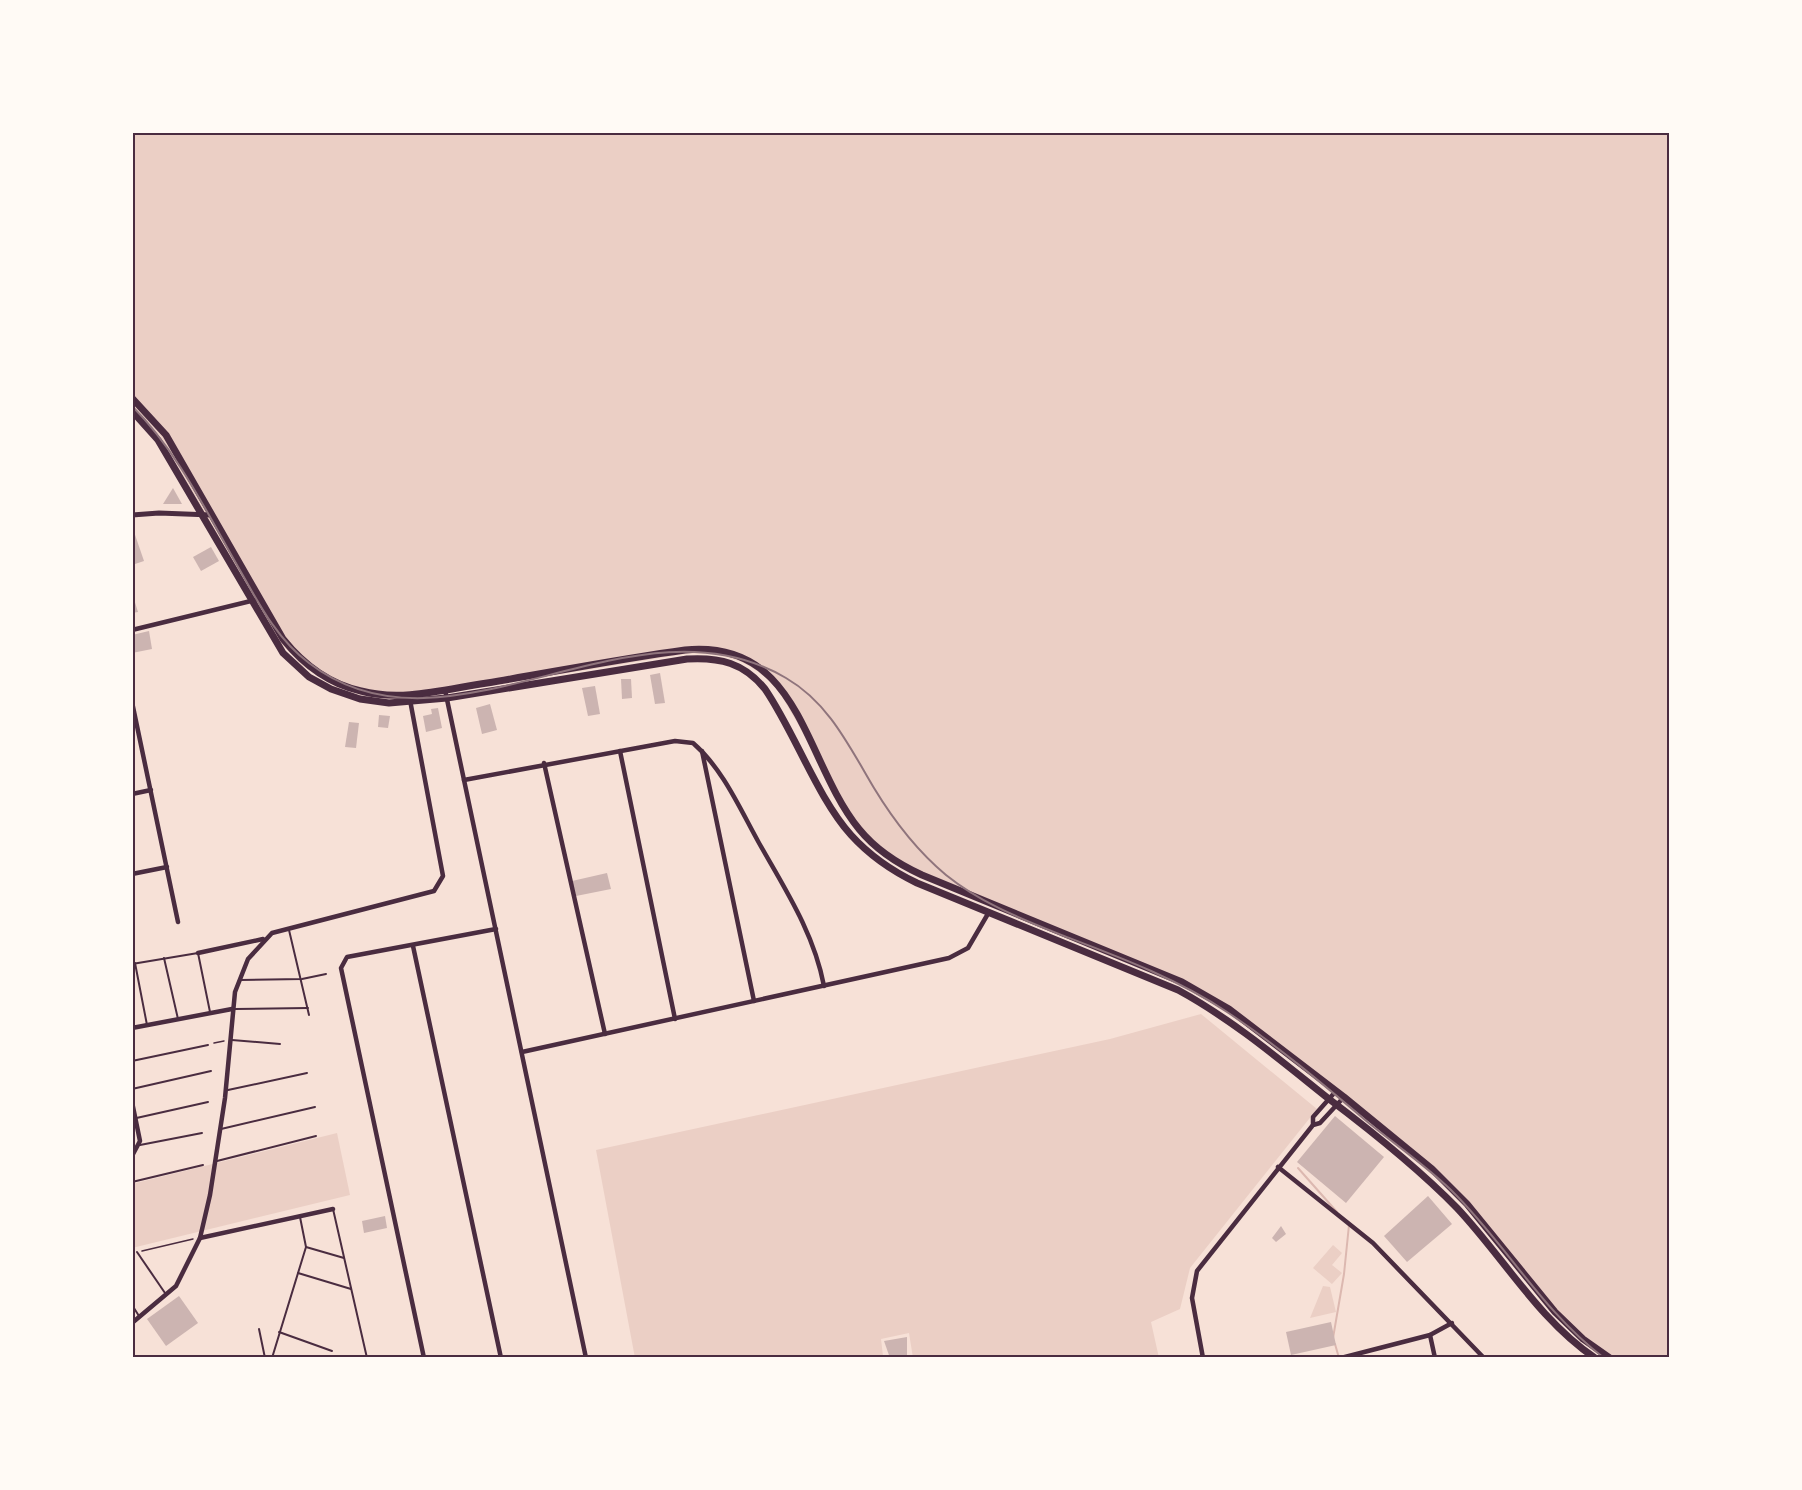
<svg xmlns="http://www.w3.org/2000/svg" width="1802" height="1490" viewBox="0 0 1802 1490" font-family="Cabin,sans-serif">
  <rect width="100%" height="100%" fill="#f7e1d7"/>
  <!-- green -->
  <g fill="#ebcfc5">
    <path d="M132 132H1670V1358H1610L1573 1330 1467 1204 1432 1169 1207 995 902 865 860 830 781 695C757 662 724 651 685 654L451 692 389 699 361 695 334 686 301 665 276 638 161 437 132 404Z"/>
    <polygon points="1201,1014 1317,1109 1190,1268 1180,1309 1151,1322 1159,1358 913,1358 909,1333 881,1339 883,1356 888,1355 888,1358 635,1358 596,1150 1110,1039"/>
    <polygon points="337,1133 350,1195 132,1248 132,1184"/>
    <polygon points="1333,1245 1342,1253 1332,1265 1342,1273 1332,1284 1313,1268"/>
    <polygon points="1323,1286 1330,1287 1336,1312 1310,1318"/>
  </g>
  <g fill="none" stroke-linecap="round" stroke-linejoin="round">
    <!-- stream -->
    <g stroke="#dcb8b0" stroke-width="2">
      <polyline points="1298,1168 1337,1212"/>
      <polyline points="1333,1338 1344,1274 1349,1225"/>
      <polyline points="1335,1344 1339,1358"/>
    </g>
  </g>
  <!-- building -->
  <g fill="#ccb4b1">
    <polygon points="173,488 182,504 163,504"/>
    <polygon points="132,526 144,561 132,565"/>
    <polygon points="211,547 219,561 201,571 193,557"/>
    <polygon points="132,593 138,612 132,613"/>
    <polygon points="149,631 152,649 132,653 132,635"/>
    <polygon points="660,673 665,703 655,704 650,675"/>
    <polygon points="621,679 631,679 632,698 622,699"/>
    <polygon points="595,686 600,714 588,716 582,688"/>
    <polygon points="490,704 497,730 482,734 476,708"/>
    <polygon points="438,708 442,728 426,732 423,716 432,714 431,709"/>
    <polygon points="379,715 390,716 388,728 378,727"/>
    <polygon points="349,722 359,723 356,748 345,747"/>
    <polygon points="607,873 611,889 576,896 572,881"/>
    <polygon points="1335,1116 1384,1157 1346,1203 1297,1162"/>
    <polygon points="1428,1196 1452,1224 1407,1262 1384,1236"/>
    <polygon points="385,1216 387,1228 364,1233 362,1221"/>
    <polygon points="1281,1226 1286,1234 1276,1242 1272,1238"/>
    <polygon points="179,1296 198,1323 166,1346 147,1319"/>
    <polygon points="1331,1322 1336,1345 1291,1355 1286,1332"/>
    <polygon points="907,1337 907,1358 890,1358 884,1341"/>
  </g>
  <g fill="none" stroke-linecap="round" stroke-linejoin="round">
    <!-- path -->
    <g stroke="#4a2c40" stroke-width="1.5">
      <polyline points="214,1043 224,1041"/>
      <polyline points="142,1251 193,1239"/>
    </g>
    <!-- service -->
    <g stroke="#4a2c40" stroke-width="2">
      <polyline points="289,930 309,1015"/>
      <polyline points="164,958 178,1019"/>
      <polyline points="135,963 147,1025"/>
      <polyline points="132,964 198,953 210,1012"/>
      <polyline points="240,980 302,979 326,974"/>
      <polyline points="235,1009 308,1008"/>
      <polyline points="232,1040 280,1044"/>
      <polyline points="132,1061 208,1045"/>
      <polyline points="132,1089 211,1071"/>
      <polyline points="228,1090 307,1073"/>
      <polyline points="132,1119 208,1102"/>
      <polyline points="221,1129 315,1107"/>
      <polyline points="140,1145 202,1133"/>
      <polyline points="217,1161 316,1136"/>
      <polyline points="132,1182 203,1165"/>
      <polyline points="333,1209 367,1358"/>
      <polyline points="306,1247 344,1258"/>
      <polyline points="137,1252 165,1293"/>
      <polyline points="298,1273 351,1289"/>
      <polyline points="132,1305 139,1316"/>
      <polyline points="259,1329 265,1358"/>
      <polyline points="279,1332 332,1351"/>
      <polyline points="299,1357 299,1358"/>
      <polyline points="272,1358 306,1247 300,1217"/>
    </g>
    <!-- minor -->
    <g stroke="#4a2c40" stroke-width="4.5">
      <polyline points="132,630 255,600"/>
      <polyline points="445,690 586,1358"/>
      <polyline points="132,702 178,922"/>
      <polyline points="620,751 675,1019"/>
      <polyline points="702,751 754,1001"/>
      <polyline points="544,763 605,1034"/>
      <path d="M464 780 675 741 693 743C723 769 740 809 759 843 785 889 814 933 824 986"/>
      <polyline points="132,794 151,790"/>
      <polyline points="132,874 167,867"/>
      <polyline points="413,946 501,1358"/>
      <polyline points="198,953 263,939"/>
      <polyline points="132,1028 232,1009"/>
      <polyline points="522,1052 949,958 968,948 989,912"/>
      <polyline points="132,1102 140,1141 132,1156"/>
      <polyline points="1313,1125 1313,1117 1336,1091"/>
      <polyline points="1278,1167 1373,1243 1484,1358"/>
      <polyline points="200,1238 333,1209"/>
      <polyline points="132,1323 176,1286 200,1238 210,1195 225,1098 235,992 248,959 272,933 434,891 443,876 410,700"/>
      <polyline points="1430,1335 1435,1358"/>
      <polyline points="424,1358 341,968 347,957 496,929"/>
      <polyline points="1203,1358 1192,1298 1197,1271 1313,1125 1320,1123 1344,1097"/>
      <polyline points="1341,1358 1430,1335 1452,1323"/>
    </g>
    <!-- tertiary -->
    <polyline stroke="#4a2c40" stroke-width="5" points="132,515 159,513 211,515"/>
    <!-- primary -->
    <g stroke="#4a2c40" stroke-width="7">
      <path d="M132 398 166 435 283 639C303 664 329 684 361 691 402 702 446 689 487 683 553 672 619 659 685 650 801 639 803 760 859 829 876 850 898 864 922 875L1182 982 1229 1009 1344 1097 1432 1169 1467 1204 1555 1312 1583 1339 1610 1358"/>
      <path d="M132 411 158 440 283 653 309 677 331 689 360 699 389 703 447 698 687 659C720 657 744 663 765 689 795 733 817 797 851 835 870 856 892 871 917 883L1178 990C1233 1020 1280 1060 1329 1099 1374 1133 1418 1168 1457 1208 1504 1258 1538 1319 1595 1358"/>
    </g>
    <!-- rail -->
    <path stroke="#8f747c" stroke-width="2" d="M132 406C179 453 208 515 241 572 260 606 278 640 309 663 449 771 631 587 786 678 829 703 849 746 874 788 894 821 916 850 946 875 982 904 1022 919 1064 936 1119 957 1178 979 1227 1012 1277 1045 1324 1085 1370 1124 1396 1145 1426 1166 1451 1190 1506 1244 1541 1310 1604 1358"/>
  </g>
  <!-- border -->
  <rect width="1802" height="1490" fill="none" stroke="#fffaf5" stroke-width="267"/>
  <rect x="134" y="134" width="1534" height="1222" fill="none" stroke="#4a2c40" stroke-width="2"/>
</svg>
